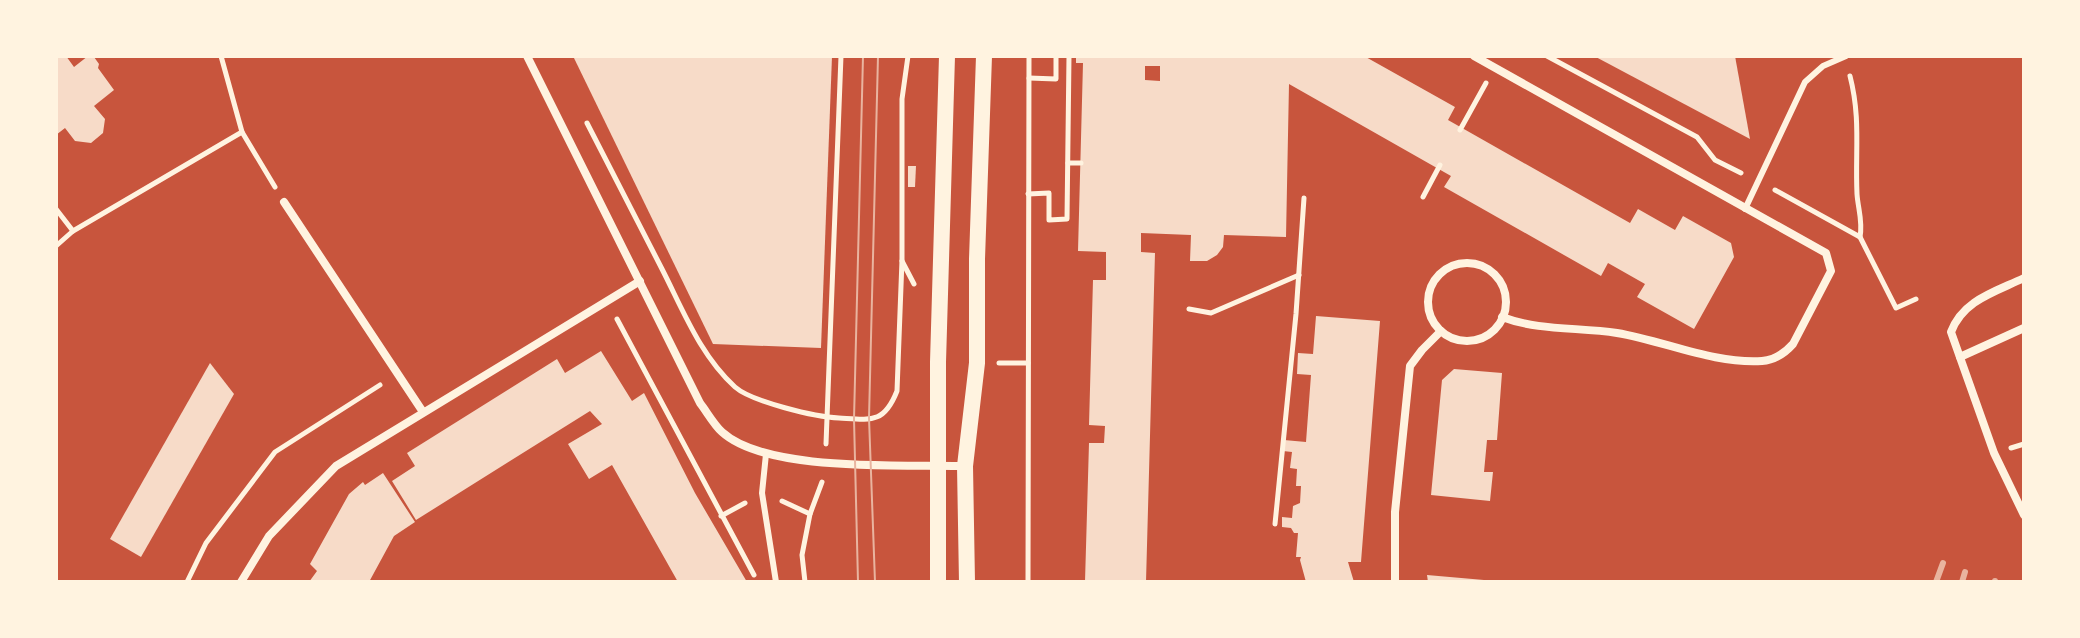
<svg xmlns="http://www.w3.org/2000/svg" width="2080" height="638" viewBox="0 0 2080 638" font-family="'IBM Plex Sans',sans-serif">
  <rect width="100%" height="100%" fill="#c8553d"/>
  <!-- building -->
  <g fill="#f7dbc8" fill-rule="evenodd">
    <polygon points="56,56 66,56 74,67 88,56 94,57 99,64 98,68 114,90 94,106 105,119 103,133 91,143 75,141 65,128 56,135"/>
    <polygon points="573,56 832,56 821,348 713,344"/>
    <path d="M1076 56H1364L1455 107 1448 120 1630 223 1638 209 1675 230 1683 216 1731 243 1734 257 1694 329 1637 297 1645 284 1608 263 1601 276 1444 187 1451 176 1289 84 1286 237 1224 235 1223 247 1217 255 1207 261H1190L1191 235 1141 233V252L1155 253 1146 582H1085L1089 443H1104L1105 426 1089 425 1093 280H1106V252L1078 251 1083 63H1076ZM1145 66H1160V81L1145 80Z"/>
    <polygon points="1594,56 1735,56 1750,139"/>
    <polygon points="908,166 916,166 915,187 908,187"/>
    <polygon points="1316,316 1380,321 1361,562 1348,562 1354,582 1306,582 1300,560 1301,557 1296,557 1298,533 1294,533 1291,528 1282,527 1282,517 1292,518 1293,506 1300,503 1301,486 1296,486 1297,469 1290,468 1292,452 1283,451 1284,440 1306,442 1311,375 1297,374 1298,353 1313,354"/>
    <polygon points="601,351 632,401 644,393 695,493 747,582 678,582 612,465 589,479 568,444 602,424 590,411 416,520 392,481 415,466 407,453 557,359 565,373"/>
    <polygon points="210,363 234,394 141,557 110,539"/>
    <polygon points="1454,369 1502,373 1497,440 1487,440 1484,472 1493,472 1490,501 1431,495 1442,380"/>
    <polygon points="383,473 415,522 394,536 369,582 309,582 317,571 310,564 349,494 363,482 365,485"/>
    <polygon points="1427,575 1484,580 1484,582 1428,582"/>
  </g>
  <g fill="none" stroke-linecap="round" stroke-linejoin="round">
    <!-- path -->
    <g stroke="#fff3e0" stroke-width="5">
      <polyline points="221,56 242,132 275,187"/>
      <polyline points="1547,56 1697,137 1715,160 1741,173"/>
      <path d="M1850 76C1861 119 1855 151 1857 194 1858 209 1863 221 1860 237"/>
      <polyline points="1029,78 1056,79 1056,56"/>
      <path d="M587 123C612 171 637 220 662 269 683 310 700 355 735 387 752 402 816 417 839 418 871 420 884 424 897 391L902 260V99L908 56"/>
      <polyline points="1460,130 1486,83"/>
      <polyline points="1068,163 1081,163"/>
      <polyline points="1775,190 1860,237 1896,308 1916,299"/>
      <polyline points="1028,194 1049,193 1049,220 1067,219 1069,56"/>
      <polyline points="1423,197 1440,165"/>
      <polyline points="56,209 73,231"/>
      <polyline points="56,246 73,231 242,132"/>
      <polyline points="902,261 914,284"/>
      <polyline points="1189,309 1211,313 1299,275"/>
      <polyline points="617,319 754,575"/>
      <polyline points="999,363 1028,363"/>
      <polyline points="826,444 841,56"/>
      <polyline points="2011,448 2024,444"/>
      <polyline points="782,501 810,514"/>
      <polyline points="721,516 745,503"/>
      <polyline points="1275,524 1296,314 1304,198"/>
      <polyline points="187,582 206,543 275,452 380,385"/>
      <polyline points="805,582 802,555 810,514 822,482"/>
      <polyline points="1028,582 1029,56"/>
    </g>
    <!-- service -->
    <g stroke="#fff3e0" stroke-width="6">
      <polyline points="1745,209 1805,82 1823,66 1846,56"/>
      <polyline points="766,454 762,493 776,582"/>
    </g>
    <!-- minor -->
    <g stroke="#fff3e0" stroke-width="8">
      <path d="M527 56 700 403C707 412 714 425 722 432 767 473 905 464 965 466"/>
      <path d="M1474 56 1826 253 1831 271 1793 344C1785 353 1774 360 1762 361 1713 364 1665 341 1617 333 1579 327 1539 331 1502 317"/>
      <polyline points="284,202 423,412"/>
      <circle cx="1467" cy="302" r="39"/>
      <path d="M2024 278C1995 292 1963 300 1951 332L1994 453 2024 515"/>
      <polyline points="1960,357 2024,328"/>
      <polyline points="241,582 269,536 336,466 640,281"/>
      <polyline points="1395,582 1395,512 1410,366 1422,350 1441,331"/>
    </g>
    <!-- secondary -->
    <g stroke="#fff3e0" stroke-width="16">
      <polyline points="938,582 938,362 947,56"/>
      <polyline points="967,582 965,466 977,363 977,259 984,56"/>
    </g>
    <!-- tram -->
    <g stroke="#e9b49f" stroke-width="2">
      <polyline points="858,582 854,419 863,56"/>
      <polyline points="875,582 869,418 878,56"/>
    </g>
    <!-- rail -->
    <g stroke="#e9b49f" stroke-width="6">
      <polyline points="1936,582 1943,563"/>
      <polyline points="1962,582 1965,572"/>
      <polyline points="1995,582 1995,581"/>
    </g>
  </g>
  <!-- border -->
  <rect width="2080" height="638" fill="none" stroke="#fff3e0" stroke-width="116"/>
</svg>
